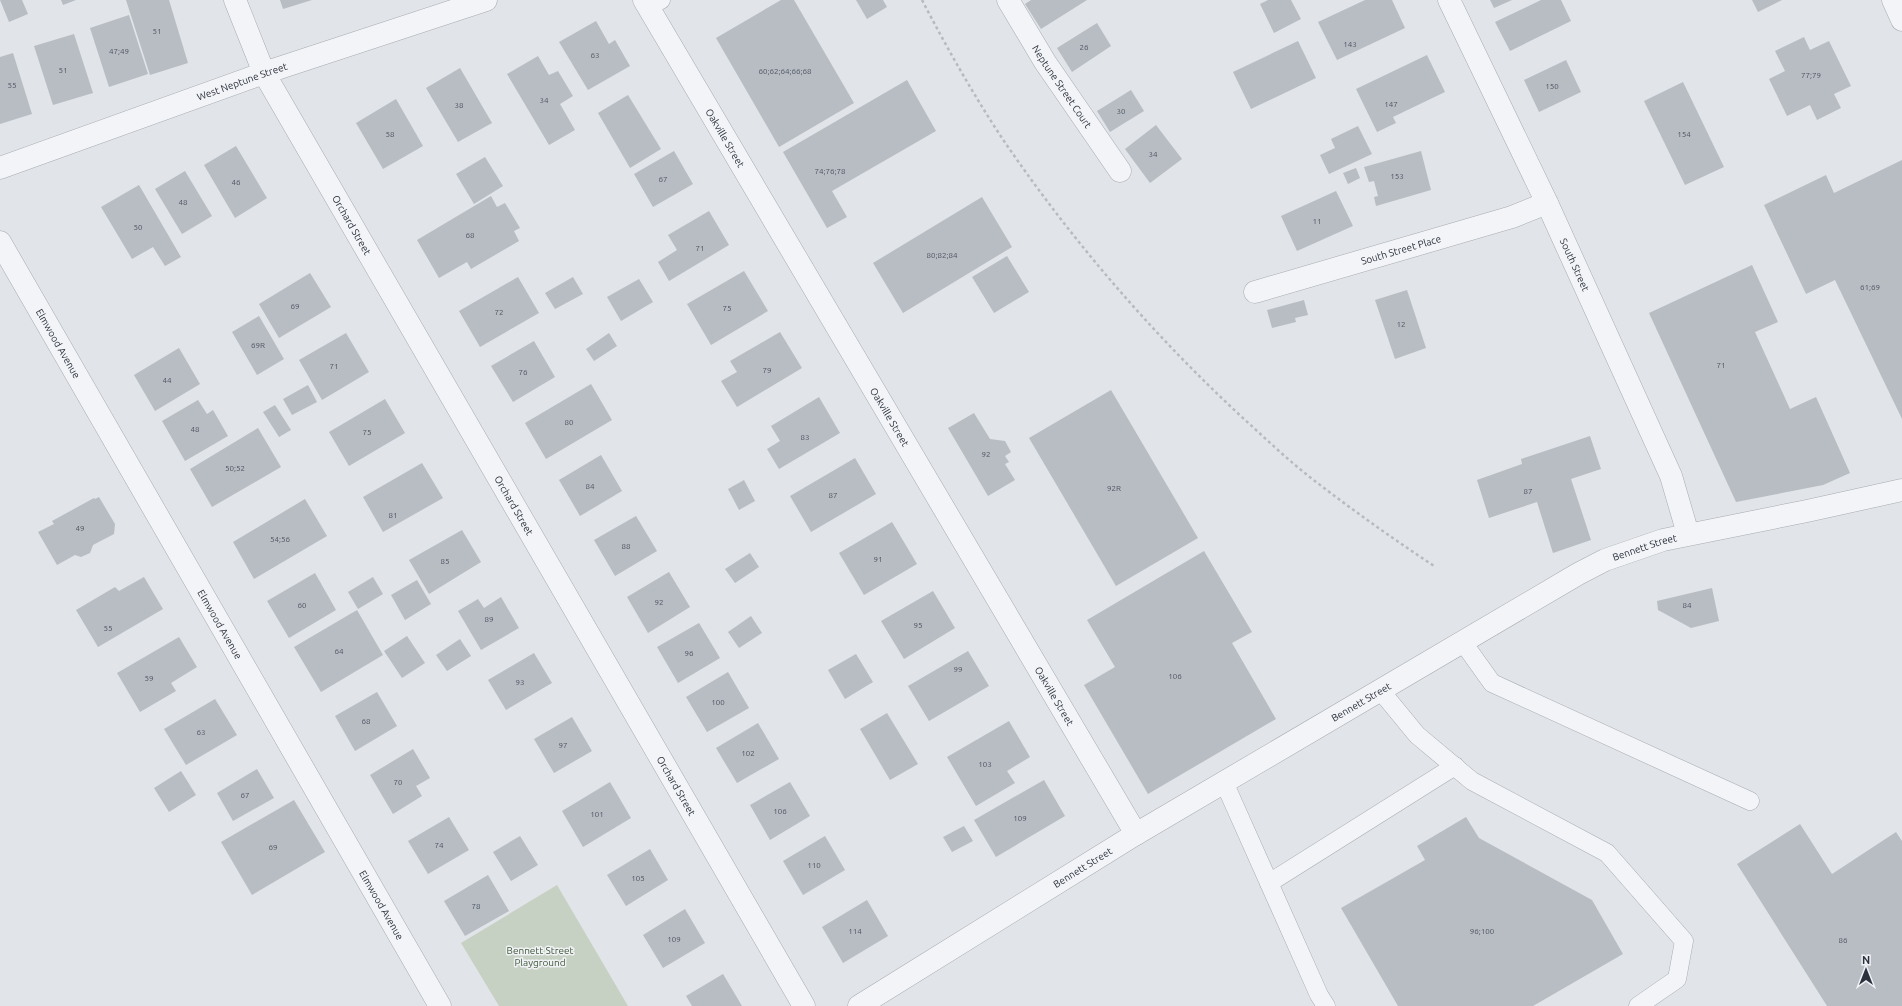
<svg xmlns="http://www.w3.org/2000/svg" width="1902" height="1006" viewBox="0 0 1902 1006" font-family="Ubuntu,sans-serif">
  <rect width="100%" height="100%" fill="#e1e4e8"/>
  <!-- green -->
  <polygon fill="#c7d1c3" points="557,885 628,1006 499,1006 461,943"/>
  <!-- building -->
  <g fill="#b8bdc4">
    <polygon points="0,0 22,0 28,14 9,22"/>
    <polygon points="61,0 76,0 63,5"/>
    <polygon points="126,0 169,0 188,63 150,75"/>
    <polygon points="280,0 312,0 283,9"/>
    <polygon points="781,0 794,0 854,103 779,147 716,38"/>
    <polygon points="856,0 883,0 887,7 867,19"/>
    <polygon points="1031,0 1087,0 1041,29 1025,4"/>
    <polygon points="1268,0 1291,0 1301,19 1274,33 1260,4"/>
    <polygon points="1365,0 1392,0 1405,28 1337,60 1318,22"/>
    <polygon points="1490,0 1512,0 1494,8"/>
    <polygon points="1541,0 1561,0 1571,21 1510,51 1495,22"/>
    <polygon points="1752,0 1782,0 1758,12"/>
    <polygon points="129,15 148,74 109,87 90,28"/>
    <polygon points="596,21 609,44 615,40 630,66 588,90 559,42"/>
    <polygon points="1097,23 1111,46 1072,72 1057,48"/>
    <polygon points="74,34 93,93 53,105 34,46"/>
    <polygon points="1804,37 1810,50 1829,41 1851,86 1834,94 1841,108 1817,120 1810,105 1787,116 1769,79 1785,71 1775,51"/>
    <polygon points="1298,41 1316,78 1251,109 1233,72"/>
    <polygon points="13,53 32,114 0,124 0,57"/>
    <polygon points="1427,55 1445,92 1393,117 1396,123 1377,132 1356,89"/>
    <polygon points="538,56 549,75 558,71 573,96 560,104 575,130 549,145 507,74"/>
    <polygon points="1566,60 1581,92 1539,112 1524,80"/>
    <polygon points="460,68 492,123 458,142 426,88"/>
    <polygon points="907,80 936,131 832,191 847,217 827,228 783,152"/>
    <polygon points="1683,82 1724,167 1685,185 1644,101"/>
    <polygon points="1131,90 1144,111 1110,132 1097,111"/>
    <polygon points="628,95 661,149 630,168 598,113"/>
    <polygon points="396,99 423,146 383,169 356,123"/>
    <polygon points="1156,125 1182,159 1150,183 1125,149"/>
    <polygon points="1358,126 1372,154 1329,174 1320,155 1335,148 1331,139"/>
    <polygon points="236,146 267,198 235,218 204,165"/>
    <polygon points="674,151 693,184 653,207 634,174"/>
    <polygon points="1421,151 1431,190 1376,206 1374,197 1378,196 1374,181 1369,182 1364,167"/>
    <polygon points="485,157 503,186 474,204 456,174"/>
    <polygon points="1902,160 1902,419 1835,280 1806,294 1764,205 1826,175 1834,193"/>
    <polygon points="1356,168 1360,178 1348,184 1343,173"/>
    <polygon points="185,171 212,216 182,234 155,189"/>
    <polygon points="139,185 181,257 165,266 153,247 132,259 101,207"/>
    <polygon points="1336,191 1353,226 1297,251 1281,216"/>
    <polygon points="491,196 497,207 505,203 520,228 514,231 519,241 471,269 467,262 439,278 417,240"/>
    <polygon points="982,197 1012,247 903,313 873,263"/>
    <polygon points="709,211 729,245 669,281 658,262 677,250 668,235"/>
    <polygon points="1007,256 1029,292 994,313 972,277"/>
    <polygon points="1752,265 1778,322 1755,332 1790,409 1816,397 1850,473 1823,485 1736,502 1649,313"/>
    <polygon points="744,271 768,311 711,345 687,304"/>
    <polygon points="310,273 331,307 279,338 259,304"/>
    <polygon points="518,277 539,313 480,347 459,311"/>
    <polygon points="573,277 583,294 555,309 545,293"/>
    <polygon points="639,279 653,302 621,321 607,297"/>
    <polygon points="1407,290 1426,348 1395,359 1375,300"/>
    <polygon points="1304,300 1308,315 1295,318 1296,322 1272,328 1267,310"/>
    <polygon points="259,316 284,359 257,375 232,332"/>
    <polygon points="780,332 802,368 737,407 721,381 737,372 730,361"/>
    <polygon points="346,333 369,372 322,400 299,360"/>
    <polygon points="609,333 617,346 594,361 586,349"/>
    <polygon points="534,341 555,377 513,402 491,366"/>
    <polygon points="179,348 200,384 155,411 134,375"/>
    <polygon points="591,384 612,420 546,459 525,423"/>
    <polygon points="308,385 317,402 292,415 283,399"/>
    <polygon points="1111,390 1198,538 1116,586 1029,438"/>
    <polygon points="819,397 840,433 779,469 767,449 780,441 771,426"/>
    <polygon points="385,399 405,433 349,466 329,432"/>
    <polygon points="198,400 207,414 213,410 228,436 185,461 162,421"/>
    <polygon points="275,405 291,430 279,437 263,412"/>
    <polygon points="974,413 990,439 1005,441 1011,452 1005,456 1009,462 1005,464 1015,480 988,496 948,428"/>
    <polygon points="258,428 281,467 212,507 190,469"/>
    <polygon points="1590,436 1601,469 1571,479 1591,540 1553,553 1537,502 1489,518 1477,480 1522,464 1521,459"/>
    <polygon points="601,455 622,491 580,516 559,480"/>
    <polygon points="855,458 876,494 811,532 790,496"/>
    <polygon points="422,463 443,498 383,532 363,497"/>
    <polygon points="744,480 755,501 739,510 728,489"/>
    <polygon points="99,497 115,524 114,534 93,545 90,553 81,557 75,555 57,565 38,532 54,524 52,521 94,498 95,499"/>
    <polygon points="305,499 327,536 254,579 233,542"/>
    <polygon points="636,516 657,551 615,576 594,540"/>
    <polygon points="892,522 917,564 864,595 839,553"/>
    <polygon points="462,530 481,562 429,594 409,560"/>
    <polygon points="1204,551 1252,632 1232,643 1276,719 1148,794 1084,685 1115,667 1087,620"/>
    <polygon points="750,553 759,567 735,583 725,569"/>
    <polygon points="669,572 690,607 648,633 627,597"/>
    <polygon points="315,573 336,610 289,638 267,601"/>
    <polygon points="144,577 163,609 98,647 76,610 115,587 119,591"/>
    <polygon points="373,577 383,594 358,609 348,592"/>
    <polygon points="417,580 431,604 405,620 391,595"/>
    <polygon points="1712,588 1719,621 1691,628 1658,610 1657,601"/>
    <polygon points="933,591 955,628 904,659 881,621"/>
    <polygon points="501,597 519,628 481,650 458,611 478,599 484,608"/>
    <polygon points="357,610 383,655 321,692 294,647"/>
    <polygon points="751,616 762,633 739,648 728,632"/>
    <polygon points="699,623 720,658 678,683 657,647"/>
    <polygon points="407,636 425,663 402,678 384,651"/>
    <polygon points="179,637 197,667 171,683 176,691 140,712 117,673"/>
    <polygon points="460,639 471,656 447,671 436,655"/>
    <polygon points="968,651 989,686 929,721 908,686"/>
    <polygon points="534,653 552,683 506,710 488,680"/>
    <polygon points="856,654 873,682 845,699 828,670"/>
    <polygon points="728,672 749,708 707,732 686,697"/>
    <polygon points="377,692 397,726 355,751 335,716"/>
    <polygon points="215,699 237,735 186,765 164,729"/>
    <polygon points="887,713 918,764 890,780 860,729"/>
    <polygon points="572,717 592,751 554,773 534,739"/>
    <polygon points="1009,721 1030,757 1007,771 1015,783 976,806 947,757"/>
    <polygon points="758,723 779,759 737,783 716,748"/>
    <polygon points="413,749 430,778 416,786 422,796 393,814 370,775"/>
    <polygon points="257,769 274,798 233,821 217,793"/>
    <polygon points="181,771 196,795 169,812 154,788"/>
    <polygon points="1044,780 1065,816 996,857 974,820"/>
    <polygon points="610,782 631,818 583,847 562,811"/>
    <polygon points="790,782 810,816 770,840 750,805"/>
    <polygon points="294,800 325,852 252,895 221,842"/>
    <polygon points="449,817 469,850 428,874 408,841"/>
    <polygon points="1466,817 1479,838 1592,900 1623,954 1533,1006 1398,1006 1341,908 1425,860 1417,846"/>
    <polygon points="1800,824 1832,874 1896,832 1902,841 1902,1006 1827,1006 1737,864"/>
    <polygon points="964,826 973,841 952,852 943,837"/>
    <polygon points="520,836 538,865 511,881 493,852"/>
    <polygon points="825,836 845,870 803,895 783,861"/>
    <polygon points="650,849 668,880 626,906 607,875"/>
    <polygon points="488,875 509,911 465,936 444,901"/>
    <polygon points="867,900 888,936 843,963 822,927"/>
    <polygon points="685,909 705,943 663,968 643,935"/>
    <polygon points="723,974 742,1006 692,1006 686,996"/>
  </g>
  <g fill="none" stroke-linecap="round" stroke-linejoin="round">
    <!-- service casing -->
    <g stroke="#a7abb2" stroke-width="19">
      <g id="service">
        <polyline points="647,6 661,0"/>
        <polyline points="1462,641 1492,683 1750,801"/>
        <polyline points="1380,690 1417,735 1472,781 1607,853 1684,941 1677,979 1638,1006"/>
        <polyline points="1224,782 1319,995 1326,1006"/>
        <polyline points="1269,883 1455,766"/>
      </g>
    </g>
    <!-- minor casing -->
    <g stroke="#a7abb2" stroke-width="23">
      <g id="minor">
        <path id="s1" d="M235 0 264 73 804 1006"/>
        <path id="s2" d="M644 0 1136 834"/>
        <path id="s3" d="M1008 0 1045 62 1120 171"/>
        <path id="s4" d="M1449 0 1547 203 1671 476 1688 534"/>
        <polyline points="1893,0 1902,20"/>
        <path id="s5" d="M0 168 264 73 486 0"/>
        <path id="s6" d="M0 242 440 1006"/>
        <path id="s7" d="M1255 292 1512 217 1547 203"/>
        <path id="s8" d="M859 1006 1136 834 1578 574 1605 560 1663 540 1807 511 1902 490"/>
      </g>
    </g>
    <!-- path -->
    <path stroke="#b7bac0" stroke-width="2.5" stroke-dasharray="3 3" stroke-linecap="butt" d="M922 0C947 48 974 96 1004 141 1073 242 1154 336 1244 419 1266 439 1288 460 1311 478 1351 509 1392 538 1434 566"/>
    <!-- service -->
    <use href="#service" stroke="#f3f4f7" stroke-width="18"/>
    <!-- minor -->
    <use href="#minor" stroke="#f3f4f7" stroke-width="22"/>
  </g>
  <g text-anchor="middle" stroke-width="3" stroke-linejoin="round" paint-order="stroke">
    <!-- number labels -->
    <g font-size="8" fill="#4e5560">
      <text x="157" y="34">51</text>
      <text x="1350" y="47">143</text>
      <text x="1084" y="50">26</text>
      <text x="119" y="54">47;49</text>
      <text x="595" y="58">63</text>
      <text x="63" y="73">51</text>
      <text x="785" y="74">60;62;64;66;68</text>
      <text x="1811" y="78">77;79</text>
      <text x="12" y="88">55</text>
      <text x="1552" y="89">150</text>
      <text x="544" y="103">34</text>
      <text x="1391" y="107">147</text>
      <text x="459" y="108">38</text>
      <text x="1121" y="114">30</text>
      <text x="390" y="137">58</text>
      <text x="1684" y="137">154</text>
      <text x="1153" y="157">34</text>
      <text x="830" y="174">74;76;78</text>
      <text x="1397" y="179">153</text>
      <text x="663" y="182">67</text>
      <text x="236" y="185">46</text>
      <text x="183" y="205">48</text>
      <text x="1317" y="224">11</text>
      <text x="138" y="230">50</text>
      <text x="470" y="238">68</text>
      <text x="700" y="251">71</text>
      <text x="942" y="258">80;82;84</text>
      <text x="1870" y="290">61;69</text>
      <text x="295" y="309">69</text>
      <text x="727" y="311">75</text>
      <text x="499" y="315">72</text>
      <text x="1401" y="327">12</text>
      <text x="258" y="348">69R</text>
      <text x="1721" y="368">71</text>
      <text x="334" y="369">71</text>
      <text x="767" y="373">79</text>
      <text x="523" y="375">76</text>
      <text x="167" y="383">44</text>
      <text x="569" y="425">80</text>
      <text x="195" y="432">48</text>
      <text x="367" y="435">75</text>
      <text x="805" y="440">83</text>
      <text x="986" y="457">92</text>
      <text x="235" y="471">50;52</text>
      <text x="590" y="489">84</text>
      <text x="1114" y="491">92R</text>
      <text x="1528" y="494">87</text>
      <text x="833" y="498">87</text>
      <text x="393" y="518">81</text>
      <text x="80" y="531">49</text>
      <text x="280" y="542">54;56</text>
      <text x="626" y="549">88</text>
      <text x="878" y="562">91</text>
      <text x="445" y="564">85</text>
      <text x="659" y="605">92</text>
      <text x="302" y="608">60</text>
      <text x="1687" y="608">84</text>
      <text x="489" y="622">89</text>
      <text x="918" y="628">95</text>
      <text x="108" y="631">55</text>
      <text x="339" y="654">64</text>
      <text x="689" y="656">96</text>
      <text x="958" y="672">99</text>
      <text x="1175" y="679">106</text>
      <text x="149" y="681">59</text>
      <text x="520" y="685">93</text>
      <text x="718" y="705">100</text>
      <text x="366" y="724">68</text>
      <text x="201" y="735">63</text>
      <text x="563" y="748">97</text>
      <text x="748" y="756">102</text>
      <text x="985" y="767">103</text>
      <text x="398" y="785">70</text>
      <text x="245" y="798">67</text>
      <text x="780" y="814">106</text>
      <text x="597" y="817">101</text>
      <text x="1020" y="821">109</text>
      <text x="439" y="848">74</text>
      <text x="273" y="850">69</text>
      <text x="814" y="868">110</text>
      <text x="638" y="881">105</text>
      <text x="476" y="909">78</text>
      <text x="855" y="934">114</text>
      <text x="1482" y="934">96;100</text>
      <text x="674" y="942">109</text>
      <text x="1843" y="943">86</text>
    </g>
    <!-- street labels -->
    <g font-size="10" fill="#2b323e" stroke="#f0f2f6">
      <text dy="4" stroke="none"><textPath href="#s5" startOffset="257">West Neptune Street</textPath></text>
      <text dy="4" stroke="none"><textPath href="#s3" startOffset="102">Neptune Street Court</textPath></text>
      <text dy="4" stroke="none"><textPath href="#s2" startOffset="160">Oakville Street</textPath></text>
      <text dy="4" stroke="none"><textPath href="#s1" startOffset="254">Orchard Street</textPath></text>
      <text dy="4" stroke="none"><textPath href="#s7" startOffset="152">South Street Place</textPath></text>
      <text dy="4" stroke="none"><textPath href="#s4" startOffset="293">South Street</textPath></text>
      <text dy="4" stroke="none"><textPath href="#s6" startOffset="117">Elmwood Avenue</textPath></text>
      <text dy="4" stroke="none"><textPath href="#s2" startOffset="484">Oakville Street</textPath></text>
      <text dy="4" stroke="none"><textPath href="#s1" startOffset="578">Orchard Street</textPath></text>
      <text dy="4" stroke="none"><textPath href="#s8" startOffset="911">Bennett Street</textPath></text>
      <text dy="4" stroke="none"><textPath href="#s6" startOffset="441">Elmwood Avenue</textPath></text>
      <text dy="4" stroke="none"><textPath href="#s2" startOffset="808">Oakville Street</textPath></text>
      <text dy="4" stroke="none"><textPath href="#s8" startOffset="587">Bennett Street</textPath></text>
      <text dy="4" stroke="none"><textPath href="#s1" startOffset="902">Orchard Street</textPath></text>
      <text dy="4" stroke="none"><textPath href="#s8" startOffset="263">Bennett Street</textPath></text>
      <text dy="4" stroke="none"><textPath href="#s6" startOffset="765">Elmwood Avenue</textPath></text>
    </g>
    <!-- park labels -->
    <g font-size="10" fill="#405839" stroke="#f0f2f6">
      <text x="540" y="954">Bennett Street<tspan x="540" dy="12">Playground</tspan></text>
    </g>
  </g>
  <!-- north arrow -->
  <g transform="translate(1866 970)" stroke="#f0f2f6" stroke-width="3" paint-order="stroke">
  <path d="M0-3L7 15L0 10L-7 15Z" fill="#2b323e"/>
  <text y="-6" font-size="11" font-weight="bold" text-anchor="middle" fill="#2b323e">N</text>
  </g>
</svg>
